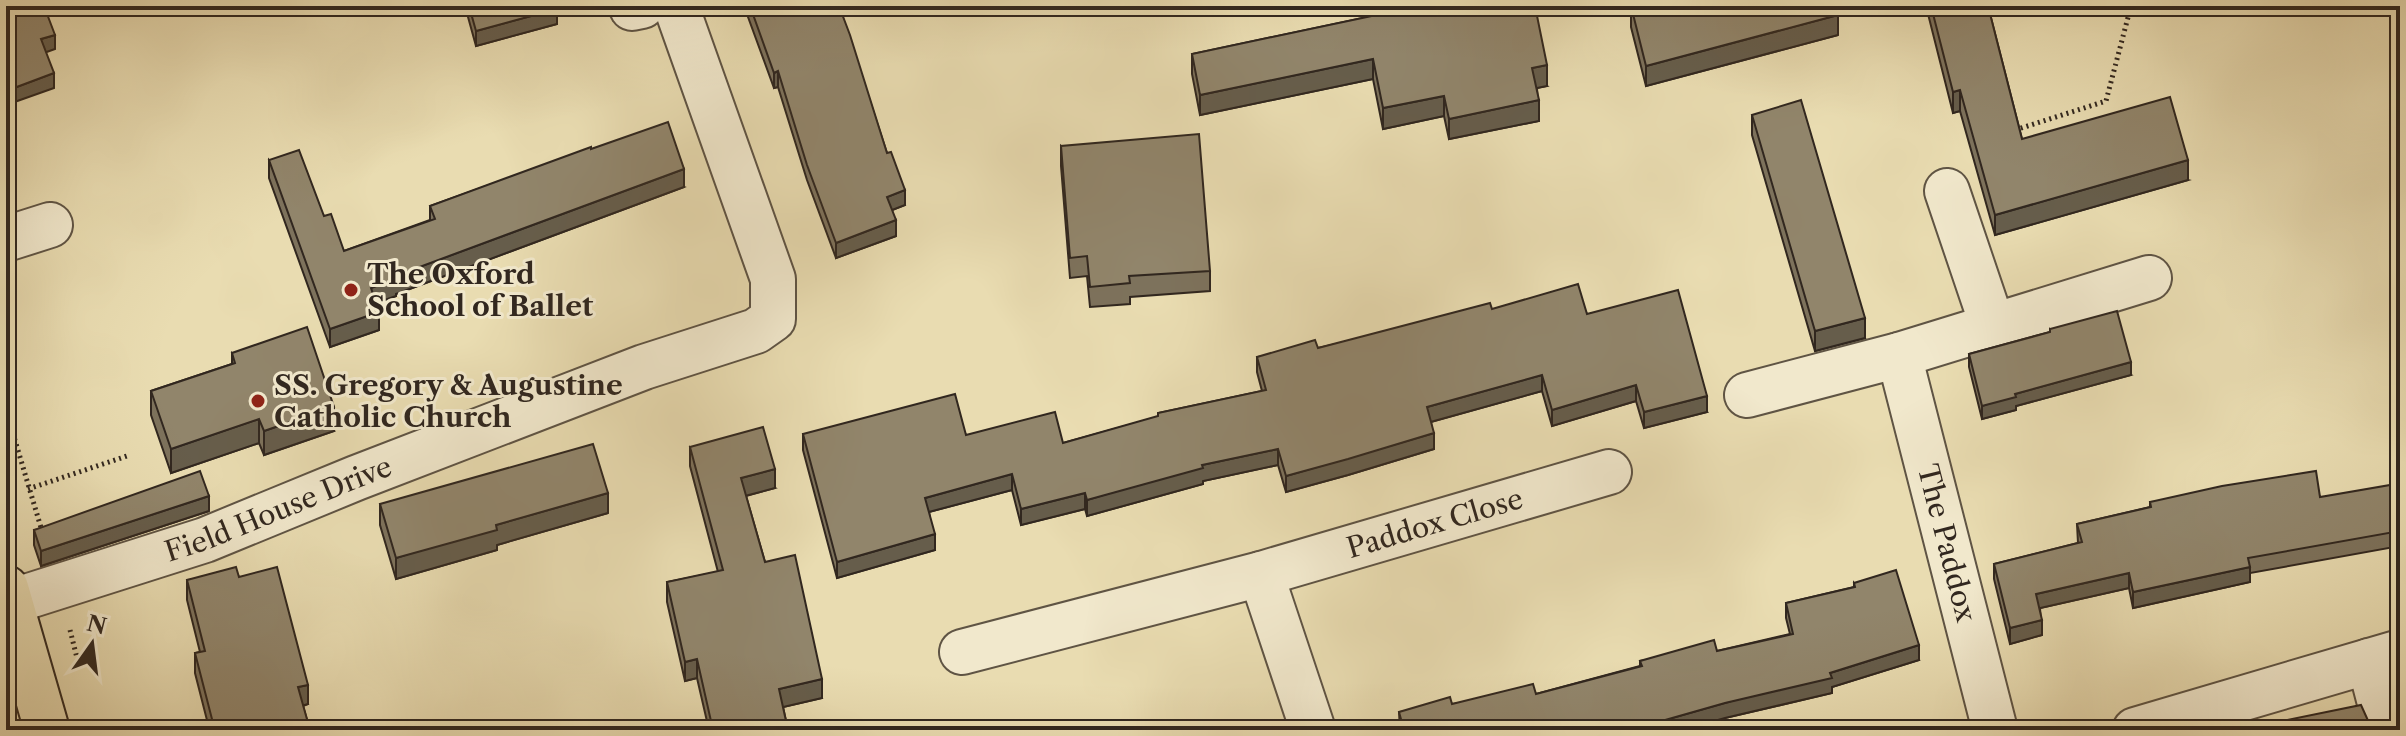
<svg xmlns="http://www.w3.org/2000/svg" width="2406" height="736" viewBox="0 0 2406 736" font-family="'Libre Caslon Text',serif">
  <rect width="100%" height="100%" fill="#e9dcb1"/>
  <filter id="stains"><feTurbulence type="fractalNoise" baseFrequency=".0025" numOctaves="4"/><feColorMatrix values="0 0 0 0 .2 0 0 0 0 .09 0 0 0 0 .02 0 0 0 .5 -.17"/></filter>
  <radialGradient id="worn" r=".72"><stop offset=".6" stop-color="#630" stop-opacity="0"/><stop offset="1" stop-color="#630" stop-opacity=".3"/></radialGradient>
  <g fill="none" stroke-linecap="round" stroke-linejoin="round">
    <!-- minor casing -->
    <g stroke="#5f5444" stroke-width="48">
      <g id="minor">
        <polyline points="632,8 642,6"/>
        <polyline points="1947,191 1993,327"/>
        <polyline points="6,239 50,225"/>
        <path id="s1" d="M1899 355 1995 730"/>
        <polyline points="1747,395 1899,355 2149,278"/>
        <polyline points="1261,574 1313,730"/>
        <path id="s2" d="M10 602 205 540 356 478 644 367 756 331 773 319V279L676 6"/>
        <path id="s3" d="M962 652 1261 574 1609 472"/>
        <polyline points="2369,661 2387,730"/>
        <polyline points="2135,730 2400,652"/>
      </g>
    </g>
    <!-- major casing -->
    <g stroke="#31271f" stroke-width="48">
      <polyline id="major" points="6,588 47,730"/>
    </g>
    <!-- path -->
    <g stroke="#31271f" stroke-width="5" stroke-dasharray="2 4" stroke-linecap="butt">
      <polyline points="2015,130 2106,101 2131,6"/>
      <polyline points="6,410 42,531"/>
      <polyline points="28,489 130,455"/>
      <polyline points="70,630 79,666"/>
    </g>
    <!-- minor -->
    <use href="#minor" stroke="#f1e8cc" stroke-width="44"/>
    <!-- major -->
    <use href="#major" stroke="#e9dcb1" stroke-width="44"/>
  </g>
  <!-- wall -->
  <g fill="#7d725c" stroke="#31271f" stroke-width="2">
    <polygon points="465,6 556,6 557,24 476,46"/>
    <polygon points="744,6 839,6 887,153 905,205 892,210 896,236 836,258 807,180 778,87 774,88"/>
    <polygon points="1419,6 1547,86 1537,88 1539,121 1449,139 1444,116 1383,129 1373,79 1200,115 1192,74 1192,54"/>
    <polygon points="1631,6 1838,35 1646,86 1631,27"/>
    <polygon points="1926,6 1988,6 2022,139 2188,180 1995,235 1960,111 1953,113"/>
    <polygon points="2397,6 2400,6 2400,22"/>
    <polygon points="1752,115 1865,338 1815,351 1752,135"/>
    <polygon points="1061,146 1210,271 1210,291 1130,297 1130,304 1090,307 1087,276 1070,278 1061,166"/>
    <polygon points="591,149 684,187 396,294 396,296 376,303 379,330 330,347 269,178 269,160 324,216 344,251 430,220 430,206"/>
    <polygon points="1492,309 1587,314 1707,412 1644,428 1636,401 1552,426 1542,391 1431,422 1434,449 1348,475 1286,492 1278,465 1203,481 1203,484 1087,516 1085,509 1021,525 1012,490 929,512 935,550 837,578 803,450 803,434 966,435 1063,443 1158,417 1158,413 1262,391 1257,372 1257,357 1318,348"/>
    <polygon points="2050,329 2131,375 2016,406 2016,410 1982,419 1969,367 1969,354 2050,332"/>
    <polygon points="232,353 334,431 264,455 259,443 171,473 151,415 151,391 232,364"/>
    <polygon points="690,447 775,488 746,496 765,562 822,698 783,707 788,730 709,730 697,678 685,681 667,602 667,582 718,572 690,466"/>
    <polygon points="2320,497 2400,510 2400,546 2250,573 2250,582 2133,608 2129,588 2040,608 2042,635 2010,644 1994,579 1994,564 2078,543 2077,524 2150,507 2150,502"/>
    <polygon points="380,504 608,513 497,545 497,550 396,579 380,525"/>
    <polygon points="209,511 41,566 34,545 34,530"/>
    <polygon points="239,577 308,704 303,706 310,730 197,730 197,727 208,724 195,673 195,653 200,652 187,600 187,580"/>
    <polygon points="1854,583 1919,660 1832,687 1832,693 1725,718 1683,730 1400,730 1399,712 1452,704 1536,694 1640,666 1640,661 1717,651 1790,634 1786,618 1786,603 1854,587"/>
  </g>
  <!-- shaded-wall -->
  <g fill="#665d4b" stroke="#31271f" stroke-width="2">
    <polygon points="557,9 557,24 476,46 476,31"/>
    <polygon points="1838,15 1838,35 1646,86 1646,66"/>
    <polygon points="55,35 55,49 41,54 41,39"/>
    <polygon points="1373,59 1373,79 1200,115 1200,95"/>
    <polygon points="1547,65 1547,86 1532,89 1532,68"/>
    <polygon points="778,71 778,87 774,88 774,73"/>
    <polygon points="54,73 54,88 6,105 6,91"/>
    <polygon points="1960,90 1960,111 1953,113 1953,92"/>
    <polygon points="1444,96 1444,116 1383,129 1383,108"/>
    <polygon points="1539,100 1539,121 1449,139 1449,119"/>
    <polygon points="2188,160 2188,180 1995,235 1995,215"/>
    <polygon points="684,169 684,187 396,294 396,296 371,305 371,288 395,276"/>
    <polygon points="905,190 905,205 887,212 887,197"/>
    <polygon points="896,220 896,236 836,258 836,243"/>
    <polygon points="379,312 379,330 330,347 330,329"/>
    <polygon points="1865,318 1865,338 1815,351 1815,331"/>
    <polygon points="2131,362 2131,375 2016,406 2016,410 1982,419 1982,406 2015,394"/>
    <polygon points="1542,375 1542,391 1427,423 1427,407"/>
    <polygon points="1636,385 1636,401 1552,426 1552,410"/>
    <polygon points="1707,396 1707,412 1644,428 1644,412"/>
    <polygon points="334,407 334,431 264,455 264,431"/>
    <polygon points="259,419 259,443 171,473 171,449"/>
    <polygon points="1434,433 1434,449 1348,475 1286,492 1286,476"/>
    <polygon points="1278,449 1278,465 1203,481 1203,484 1087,516 1087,500 1202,465"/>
    <polygon points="775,469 775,488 741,497 741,478"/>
    <polygon points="1012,474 1012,490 925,513 925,498"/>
    <polygon points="608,493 608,513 497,545 497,550 396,579 396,558 496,525"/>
    <polygon points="1085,493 1085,509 1021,525 1021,509"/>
    <polygon points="209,496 209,511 41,566 41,551"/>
    <polygon points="935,534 935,550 837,578 837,562"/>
    <polygon points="2250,567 2250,582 2133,608 2133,592"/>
    <polygon points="2129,573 2129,588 2036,609 2036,594"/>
    <polygon points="2042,620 2042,635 2010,644 2010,628"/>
    <polygon points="1919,645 1919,660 1832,687 1832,693 1725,718 1683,730 1630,730 1830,673"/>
    <polygon points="697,659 697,678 685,681 685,662"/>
    <polygon points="822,679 822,698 779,708 779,689"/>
    <polygon points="308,685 308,704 298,707 298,687"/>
  </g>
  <!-- building -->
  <g fill="#91856b" stroke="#31271f" stroke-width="2">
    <polygon points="6,6 44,6 55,35 41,39 54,73 6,91"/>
    <polygon points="469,6 556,6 557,9 476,31"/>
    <polygon points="750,6 839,6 850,35 887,153 891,152 905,190 887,197 896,220 836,243 807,165 778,71 774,73"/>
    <polygon points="1419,6 1535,6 1547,65 1532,68 1539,100 1449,119 1444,96 1383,108 1373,59 1200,95 1192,54"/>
    <polygon points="1631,6 1836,6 1838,15 1646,66"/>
    <polygon points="1931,6 1988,6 2022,139 2170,97 2188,160 1995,215 1960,90 1953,92"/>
    <polygon points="1801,100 1865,318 1815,331 1752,115"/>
    <polygon points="668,122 684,169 395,276 396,279 371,288 379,312 330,329 269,160 299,150 324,216 331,214 344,251 435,219 430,206 591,147 591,149"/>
    <polygon points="1199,134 1210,271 1129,276 1130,283 1090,287 1087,256 1070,258 1061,146"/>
    <polygon points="1578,284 1587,314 1678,290 1707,396 1644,412 1636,385 1552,410 1542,375 1427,407 1434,433 1348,459 1286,476 1278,449 1202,465 1203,468 1087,500 1085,493 1021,509 1012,474 925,498 935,534 837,562 803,434 955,394 966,435 1055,412 1063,443 1158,416 1158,413 1266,390 1257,357 1315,340 1318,348 1490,303 1492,309"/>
    <polygon points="2117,311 2131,362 2015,394 2016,397 1982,406 1969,354 2050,332 2050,329"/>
    <polygon points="307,327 334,407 264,431 259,419 171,449 151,391 235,363 232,353"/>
    <polygon points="763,427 775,469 741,478 765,562 795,555 822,679 779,689 788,730 713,730 697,659 685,662 667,582 723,570 690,447"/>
    <polygon points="593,444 608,493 496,525 497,530 396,558 380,504"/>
    <polygon points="200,471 209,496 41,551 34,530"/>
    <polygon points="2316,471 2320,497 2396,484 2400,510 2400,531 2248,558 2250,567 2133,592 2129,573 2036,594 2042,620 2010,628 1994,564 2082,542 2077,524 2151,507 2150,502 2222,486"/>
    <polygon points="236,567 239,577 277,567 308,685 298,687 310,730 197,730 197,727 213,723 195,653 205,651 187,580"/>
    <polygon points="1896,570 1919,645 1830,673 1832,678 1725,703 1630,730 1404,730 1399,712 1450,697 1452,704 1533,684 1536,694 1642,666 1640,661 1714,640 1717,651 1793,634 1786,603 1855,587 1854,583"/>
    <polygon points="2361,705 2370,725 2378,730 2289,730 2287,720"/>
  </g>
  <!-- markers -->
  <g fill="#8f2418" stroke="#f1e8cc" stroke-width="3">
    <circle cx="351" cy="290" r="8"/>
    <circle cx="258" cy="401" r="8"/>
  </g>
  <g text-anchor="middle" stroke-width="6" stroke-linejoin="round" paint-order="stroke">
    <!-- poi labels -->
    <g font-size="28" font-weight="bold" fill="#31271f" stroke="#f1e8cc" text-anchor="start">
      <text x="367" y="284">The Oxford<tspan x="367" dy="32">School of Ballet</tspan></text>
      <text x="274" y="395">SS. Gregory &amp; Augustine<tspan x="274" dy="32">Catholic Church</tspan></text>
    </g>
    <!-- street labels -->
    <g font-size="28" fill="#31271f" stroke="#f1e8cc">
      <text dy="10" stroke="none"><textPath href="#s2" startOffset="284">Field House Drive</textPath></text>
      <text dy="10" stroke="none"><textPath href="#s3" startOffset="490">Paddox Close</textPath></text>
      <text dy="10" stroke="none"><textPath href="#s1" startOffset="194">The Paddox</textPath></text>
    </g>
  </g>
  <!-- margin -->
  <rect width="2406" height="736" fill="none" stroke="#e9dcb1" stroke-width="32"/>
  <rect x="8" y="8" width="2390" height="720" fill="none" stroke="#31271f" stroke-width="4"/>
  <rect x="16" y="16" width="2374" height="704" fill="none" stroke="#31271f" stroke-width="2"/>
  <!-- north arrow -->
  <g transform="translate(92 644) rotate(14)" stroke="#f1e8cc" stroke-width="6" paint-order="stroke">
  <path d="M0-6L14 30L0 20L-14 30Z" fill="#31271f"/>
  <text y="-12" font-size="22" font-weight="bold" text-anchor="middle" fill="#31271f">N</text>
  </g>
  <rect width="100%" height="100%" filter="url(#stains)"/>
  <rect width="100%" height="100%" fill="url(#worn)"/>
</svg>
